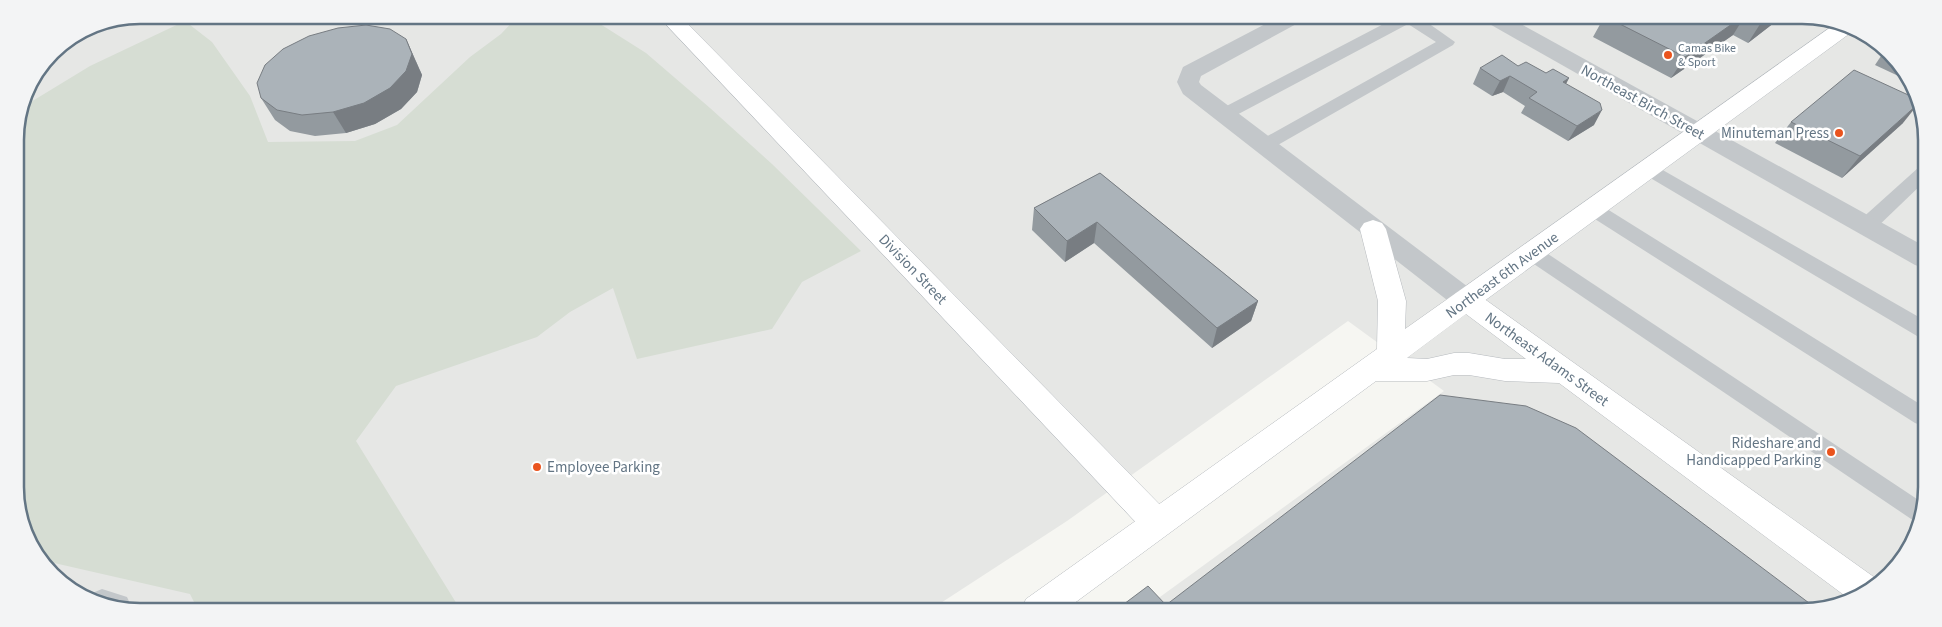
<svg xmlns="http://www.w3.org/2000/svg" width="1942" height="627" viewBox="0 0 1942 627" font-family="'Source Sans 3',sans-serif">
  <rect width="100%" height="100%" fill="#f6f6f2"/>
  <!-- built -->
  <polygon fill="#e6e7e5" points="140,15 1835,19 1896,57 1925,116 1923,520 1906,557 1878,586 1810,612 1142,610 1444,391 1348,321 1067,521 930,610 107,608 46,570 17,511 15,132 25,92 52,51 92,24"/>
  <!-- green -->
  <polygon fill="#d6ddd3" points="518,16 598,16 597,22 646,53 710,108 772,164 861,251 802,282 772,329 637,359 613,288 570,312 537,337 396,386 356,441 460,609 197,608 190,594 41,560 17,511 15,132 21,108 90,66 185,21 212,42 250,96 268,142 355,141 397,125 470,57 501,34"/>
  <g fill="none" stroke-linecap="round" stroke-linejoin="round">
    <!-- secondary casing -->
    <g stroke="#b5babf" stroke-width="1">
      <g id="secondary">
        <polygon points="658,16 680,16 1168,513 1173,523 1168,533 1157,537 1146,533"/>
        <polygon points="1838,22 1853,31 1476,307 1466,310 1456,307 1452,300 1456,293"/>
      </g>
    </g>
    <!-- primary casing -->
    <g stroke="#b6babe" stroke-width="1">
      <path id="primary" d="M1373 220 1382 223 1386 229 1406 301 1405 329 1456 293 1466 290 1476 293 1878 580 1880 585 1848 598 1559 383 1505 381 1469 375H1454L1427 381H1376L1065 610H1021L1026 599 1377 349 1378 301 1360 229 1364 223ZM1466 314 1526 359H1505L1469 353H1454L1427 359 1407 358Z"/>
    </g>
    <!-- lane -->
    <g fill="#c3c7ca" fill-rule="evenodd">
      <path d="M317 15 433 16H434L431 19 426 21C408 22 327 27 317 15Z"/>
      <polygon points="1395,18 1421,18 1455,42 1453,45 1269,150 1263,152 1257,150 1254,146 1257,142 1436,42 1408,24 1229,119 1223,120 1217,119 1215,115 1217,111"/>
      <polygon points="1648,163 1654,165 1924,320 1924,338 1917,336 1642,173 1639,169 1642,165"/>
      <polygon points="1924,166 1924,182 1873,231 1866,233 1859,231 1857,226 1859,221 1918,168"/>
      <polygon points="1593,203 1599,204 1923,406 1923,426 1915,423 1587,214 1584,209 1587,204"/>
      <polygon points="1532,246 1539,248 1923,503 1923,520 1920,525 1525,258 1522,253 1525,248"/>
    </g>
    <!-- street -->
    <g fill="#c3c7ca" fill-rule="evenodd">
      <polygon points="1277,18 1304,18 1300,22 1201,76 1199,82 1201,85 1476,293 1480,300 1476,307 1466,310 1456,307 1183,94 1177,82 1183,67"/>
      <polygon points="1483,18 1510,18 1924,246 1924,268 1915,265 1486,22"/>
      <polygon points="102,589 127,597 132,608 107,608 89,596 90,594"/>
    </g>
    <!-- secondary -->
    <use href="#secondary" fill="#fff" fill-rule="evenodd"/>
    <!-- primary -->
    <use href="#primary" fill="#fff" fill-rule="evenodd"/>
  </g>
  <!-- wall -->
  <g fill="#939a9f">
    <polygon points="1603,19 1779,19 1748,43 1733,35 1671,78 1593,37"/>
    <polygon points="406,39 422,75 417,92 401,109 375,124 346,133 315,136 290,131 275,120 261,98"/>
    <polygon points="1881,56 1896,57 1907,80 1875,65"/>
    <polygon points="1518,66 1546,73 1569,78 1566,84 1594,125 1568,141 1521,113 1525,106 1503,92 1492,96 1473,84 1480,68"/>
    <polygon points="1791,122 1903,123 1842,178 1775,143"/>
    <polygon points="1100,173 1258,301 1251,321 1212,348 1094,243 1065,262 1032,230 1034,208"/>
  </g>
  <!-- shaded-wall -->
  <g fill="#787d82">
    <polygon points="1739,19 1743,19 1733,35 1671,78 1685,57"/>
    <polygon points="1765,19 1779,19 1748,43 1762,21"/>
    <polygon points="406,39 422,75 417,92 401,109 375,124 346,133 333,112"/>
    <polygon points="1510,76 1503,92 1492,96 1500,81"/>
    <polygon points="1569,78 1561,93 1563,82"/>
    <polygon points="1919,103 1903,123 1842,178 1860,156"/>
    <polygon points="1602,110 1594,125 1568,141 1577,126"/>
    <polygon points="1097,222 1094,243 1065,262 1067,241"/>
    <polygon points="1258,301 1251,321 1212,348 1217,328"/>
  </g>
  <!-- building -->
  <g fill="#abb3b9" stroke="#787d82">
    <polygon points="1610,19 1739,19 1685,57"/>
    <polygon points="1757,19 1765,19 1762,21"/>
    <polygon points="366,25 390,29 406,39 412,54 406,71 390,88 364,103 333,112 302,115 277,110 261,98 257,83 265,65 283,49 309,36 338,28"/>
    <polygon points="1887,52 1896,57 1900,65 1881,56"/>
    <polygon points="1502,55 1518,66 1526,62 1546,73 1553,69 1569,78 1563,82 1600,103 1602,110 1577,126 1529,98 1537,92 1510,76 1500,81 1480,68"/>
    <polygon points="1854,70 1917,99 1919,103 1860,156 1791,122"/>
    <polygon points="1100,173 1258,301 1217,328 1097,222 1067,241 1034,208"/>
    <polygon points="1440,395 1526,406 1576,428 1817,609 1810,612 1116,610 1148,586 1166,605"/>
  </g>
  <!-- markers -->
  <g fill="#ea541e" stroke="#fff" stroke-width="2">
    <circle cx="1668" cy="55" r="5"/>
    <circle cx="1839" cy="133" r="5"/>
    <circle cx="1831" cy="452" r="5"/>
    <circle cx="537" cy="467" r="5"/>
  </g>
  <g text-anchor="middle" stroke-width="5" stroke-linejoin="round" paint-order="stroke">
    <!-- far-poi labels -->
    <g font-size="12" fill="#637584" stroke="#fff" text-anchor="start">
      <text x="1678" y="52">Camas Bike<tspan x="1678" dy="14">&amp; Sport</tspan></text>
    </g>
    <!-- street labels -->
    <g font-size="15" fill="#637584" stroke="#fff">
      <text transform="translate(1643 102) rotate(29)" y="5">Northeast Birch Street</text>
      <text transform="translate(913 269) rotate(46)" y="5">Division Street</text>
      <text transform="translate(1502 275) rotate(-36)" y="5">Northeast 6th Avenue</text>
      <text transform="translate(1547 359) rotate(36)" y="5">Northeast Adams Street</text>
    </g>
    <!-- poi labels -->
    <g font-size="15" fill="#637584" stroke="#fff" text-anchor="end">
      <text x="1829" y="138">Minuteman Press</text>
      <text x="1821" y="448">Rideshare and<tspan x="1821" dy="17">Handicapped Parking</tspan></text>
      <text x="547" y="472" text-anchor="start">Employee Parking</text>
    </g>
  </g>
  <!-- crop -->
  <path d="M0 0H1942V627H0ZM140 24H1802A116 116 0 0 1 1918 140V487A116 116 0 0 1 1802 603H140A116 116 0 0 1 24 487V140A116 116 0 0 1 140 24Z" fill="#f3f4f5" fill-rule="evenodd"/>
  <path fill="none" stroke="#637584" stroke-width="2.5" d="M140 24H1802A116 116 0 0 1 1918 140V487A116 116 0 0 1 1802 603H140A116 116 0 0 1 24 487V140A116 116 0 0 1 140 24Z"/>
</svg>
